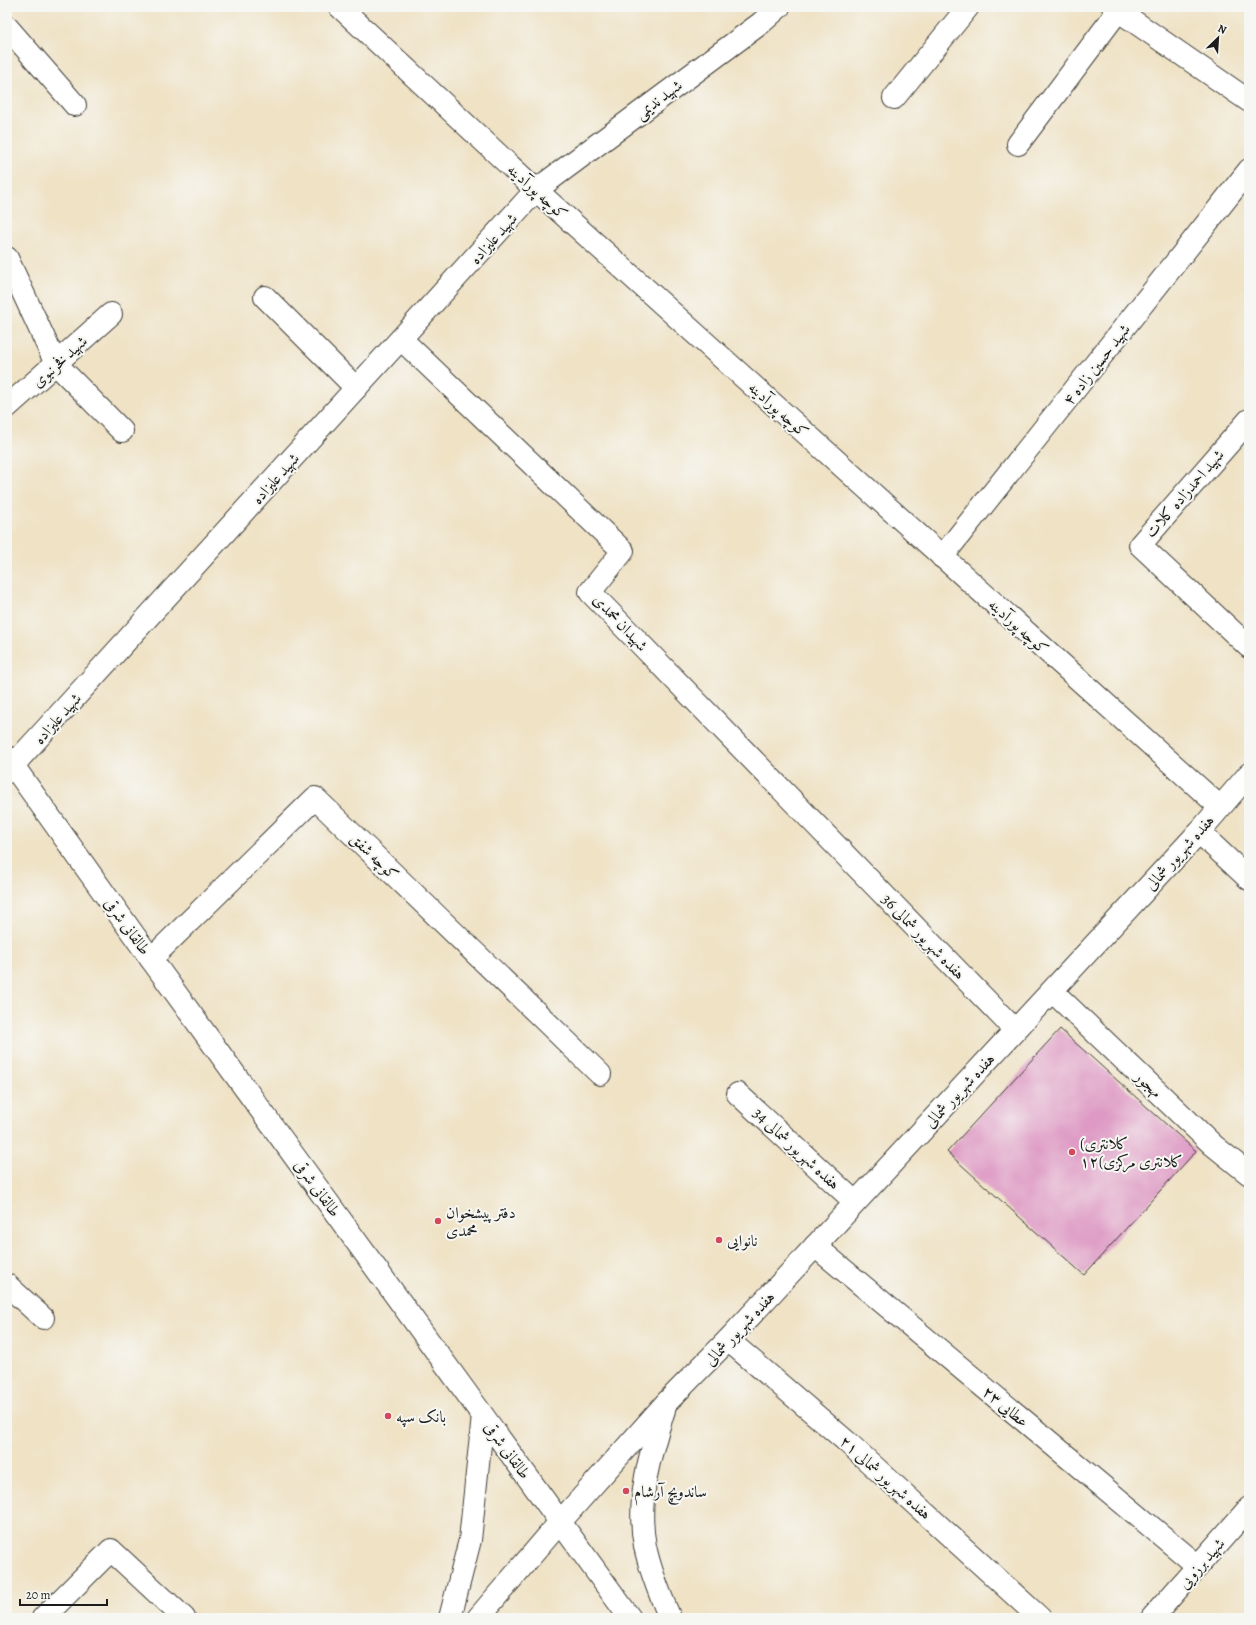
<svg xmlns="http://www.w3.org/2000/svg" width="1256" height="1625" viewBox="0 0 1256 1625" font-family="Alegreya,Amiri,serif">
  <rect width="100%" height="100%" fill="#f6f6f2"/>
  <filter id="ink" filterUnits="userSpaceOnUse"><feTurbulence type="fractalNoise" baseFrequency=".025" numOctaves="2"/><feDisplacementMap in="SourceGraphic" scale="8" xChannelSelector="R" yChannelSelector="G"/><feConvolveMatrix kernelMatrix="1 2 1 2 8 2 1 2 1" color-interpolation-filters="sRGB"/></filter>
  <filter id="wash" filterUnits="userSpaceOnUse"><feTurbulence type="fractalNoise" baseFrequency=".012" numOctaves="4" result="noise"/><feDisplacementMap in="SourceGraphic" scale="16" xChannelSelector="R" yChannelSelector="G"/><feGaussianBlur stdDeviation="0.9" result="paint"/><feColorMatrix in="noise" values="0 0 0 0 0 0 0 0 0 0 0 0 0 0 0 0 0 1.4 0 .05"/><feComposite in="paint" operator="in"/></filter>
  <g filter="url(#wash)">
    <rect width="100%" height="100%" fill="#efe2c5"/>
    <g id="blocks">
      <!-- building -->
      <polygon fill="#de9ac4" points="1060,1029 1196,1151 1084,1275 947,1152"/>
    </g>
  </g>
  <g filter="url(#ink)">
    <use href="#blocks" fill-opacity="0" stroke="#3c3a35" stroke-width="1"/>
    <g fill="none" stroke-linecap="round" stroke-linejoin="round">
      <!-- minor casing -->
      <g stroke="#3c3a35" stroke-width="24">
        <g id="minor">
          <polyline points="340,7 536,190 1220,807"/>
          <polyline points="1113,7 1249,101"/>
          <polyline points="7,27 75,105"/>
          <polyline points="894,98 968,7"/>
          <polyline points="1018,144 1118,11"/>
          <polyline points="7,258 56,364 122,431"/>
          <polyline points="265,297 356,388"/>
          <polyline points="401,339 623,551 590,592 1015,1030"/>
          <polyline points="7,407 111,314"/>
          <polyline points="1249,420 1140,545 1249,647"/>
          <polyline points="942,557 1249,170"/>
          <polyline points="7,772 536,190 761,23 779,7"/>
          <polyline points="1199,832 1249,879"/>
          <polyline points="151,959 315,798 600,1074"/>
          <polyline points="1052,991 1213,1145 1249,1174"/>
          <polyline points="738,1094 855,1202"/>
          <polyline points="815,1246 1198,1566"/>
          <polyline points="7,1285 43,1318"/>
          <polyline points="728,1340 846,1441 1040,1618"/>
          <polyline points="43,1618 111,1550 184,1618"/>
          <polyline points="1152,1618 1249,1508"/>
        </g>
      </g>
      <!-- major casing -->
      <g stroke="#3c3a35" stroke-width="24">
        <g id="major">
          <polyline points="7,757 151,959 630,1618"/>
          <path d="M664 1410C650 1454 636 1500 645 1546 650 1571 660 1595 670 1618"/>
          <polyline points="450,1618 470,1540 483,1416"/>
          <polyline points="478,1618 560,1522 666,1403 728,1340 1199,832 1249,774"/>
        </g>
      </g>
      <!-- minor -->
      <use href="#minor" stroke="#fff" stroke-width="22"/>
      <!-- major -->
      <use href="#major" stroke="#fff" stroke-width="22"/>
    </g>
  </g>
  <!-- markers -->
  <g fill="#d1495b" stroke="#f6f6f2" stroke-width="1.5">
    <circle cx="1072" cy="1152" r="4"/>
    <circle cx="438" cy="1221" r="4"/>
    <circle cx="719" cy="1240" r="4"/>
    <circle cx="388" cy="1416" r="4"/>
    <circle cx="626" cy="1491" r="4"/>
  </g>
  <g text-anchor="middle" stroke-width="4" stroke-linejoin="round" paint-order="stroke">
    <!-- street labels -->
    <g font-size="16" fill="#1c1c1c" stroke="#f6f6f2">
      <text transform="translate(658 99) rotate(-37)" y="6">شهید ندیمی</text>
      <text transform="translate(538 191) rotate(42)" y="6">کوچه پورآدینه</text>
      <text transform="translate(493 238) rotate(-48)" y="6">شهید علیزاده</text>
      <text transform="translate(59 361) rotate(-42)" y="6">شهید فخرنبوی</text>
      <text transform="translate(1096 364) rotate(-52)" y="6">۴ شهید حسین زاده</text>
      <text transform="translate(779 409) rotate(42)" y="6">کوچه پورآدینه</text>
      <text transform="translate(275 478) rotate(-48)" y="6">شهید علیزاده</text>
      <text transform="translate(1184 493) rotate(-49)" y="6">شهید احمدزاده کلات</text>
      <text transform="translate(621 622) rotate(47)" y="6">شهیدان محمدی</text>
      <text transform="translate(1019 626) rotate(42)" y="6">کوچه پورآدینه</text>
      <text transform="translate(57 718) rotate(-48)" y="6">شهید علیزاده</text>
      <text transform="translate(1179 852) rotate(-48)" y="6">هفده شهریور شمالی</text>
      <text transform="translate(375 856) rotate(44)" y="6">کوچه شفق</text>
      <text transform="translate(128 926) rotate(54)" y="6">طالقانی شرقی</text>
      <text transform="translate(924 936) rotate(46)" y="6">هفده شهریور شمالی 36</text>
      <text transform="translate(1149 1084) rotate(44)" y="6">مهجور</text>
      <text transform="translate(959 1090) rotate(-47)" y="6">هفده شهریور شمالی</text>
      <text transform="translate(797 1148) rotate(43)" y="6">هفده شهریور شمالی 34</text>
      <text transform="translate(318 1188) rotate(54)" y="6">طالقانی شرقی</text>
      <text transform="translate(739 1328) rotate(-47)" y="6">هفده شهریور شمالی</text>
      <text transform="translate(1006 1406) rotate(40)" y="6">عطایی ۲۳</text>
      <text transform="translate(508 1450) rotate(54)" y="6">طالقانی شرقی</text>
      <text transform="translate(886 1477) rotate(42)" y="6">هفده شهریور شمالی ۲۱</text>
      <text transform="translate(1201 1563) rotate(-49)" y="6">شهید برزویی</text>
    </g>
    <!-- poi labels -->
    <g font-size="16" fill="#1c1c1c" stroke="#f6f6f2" text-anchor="start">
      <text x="1080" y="1149">(کلانتری<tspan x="1080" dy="18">۱۲(کلانتری مرکزی</tspan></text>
      <text x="446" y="1218">دفتر پیشخوان<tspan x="446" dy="18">محمدی</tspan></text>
      <text x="727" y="1246">نانوایی</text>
      <text x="396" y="1422">بانک سپه</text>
      <text x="634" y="1497">ساندویچ آرشام</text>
    </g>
  </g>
  <!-- margin -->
  <rect width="1256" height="1625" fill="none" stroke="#f6f6f2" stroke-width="24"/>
  <!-- north arrow -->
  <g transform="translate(1218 38) rotate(25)" stroke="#f6f6f2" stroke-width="3" paint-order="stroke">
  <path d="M0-3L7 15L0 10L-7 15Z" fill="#1c1c1c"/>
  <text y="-6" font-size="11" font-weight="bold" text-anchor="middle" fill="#1c1c1c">N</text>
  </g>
  <!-- scale -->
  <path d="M20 1599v6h87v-6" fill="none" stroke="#1c1c1c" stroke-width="2"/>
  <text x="26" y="1599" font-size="12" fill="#1c1c1c" stroke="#f6f6f2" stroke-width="3" paint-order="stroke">20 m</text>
</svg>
